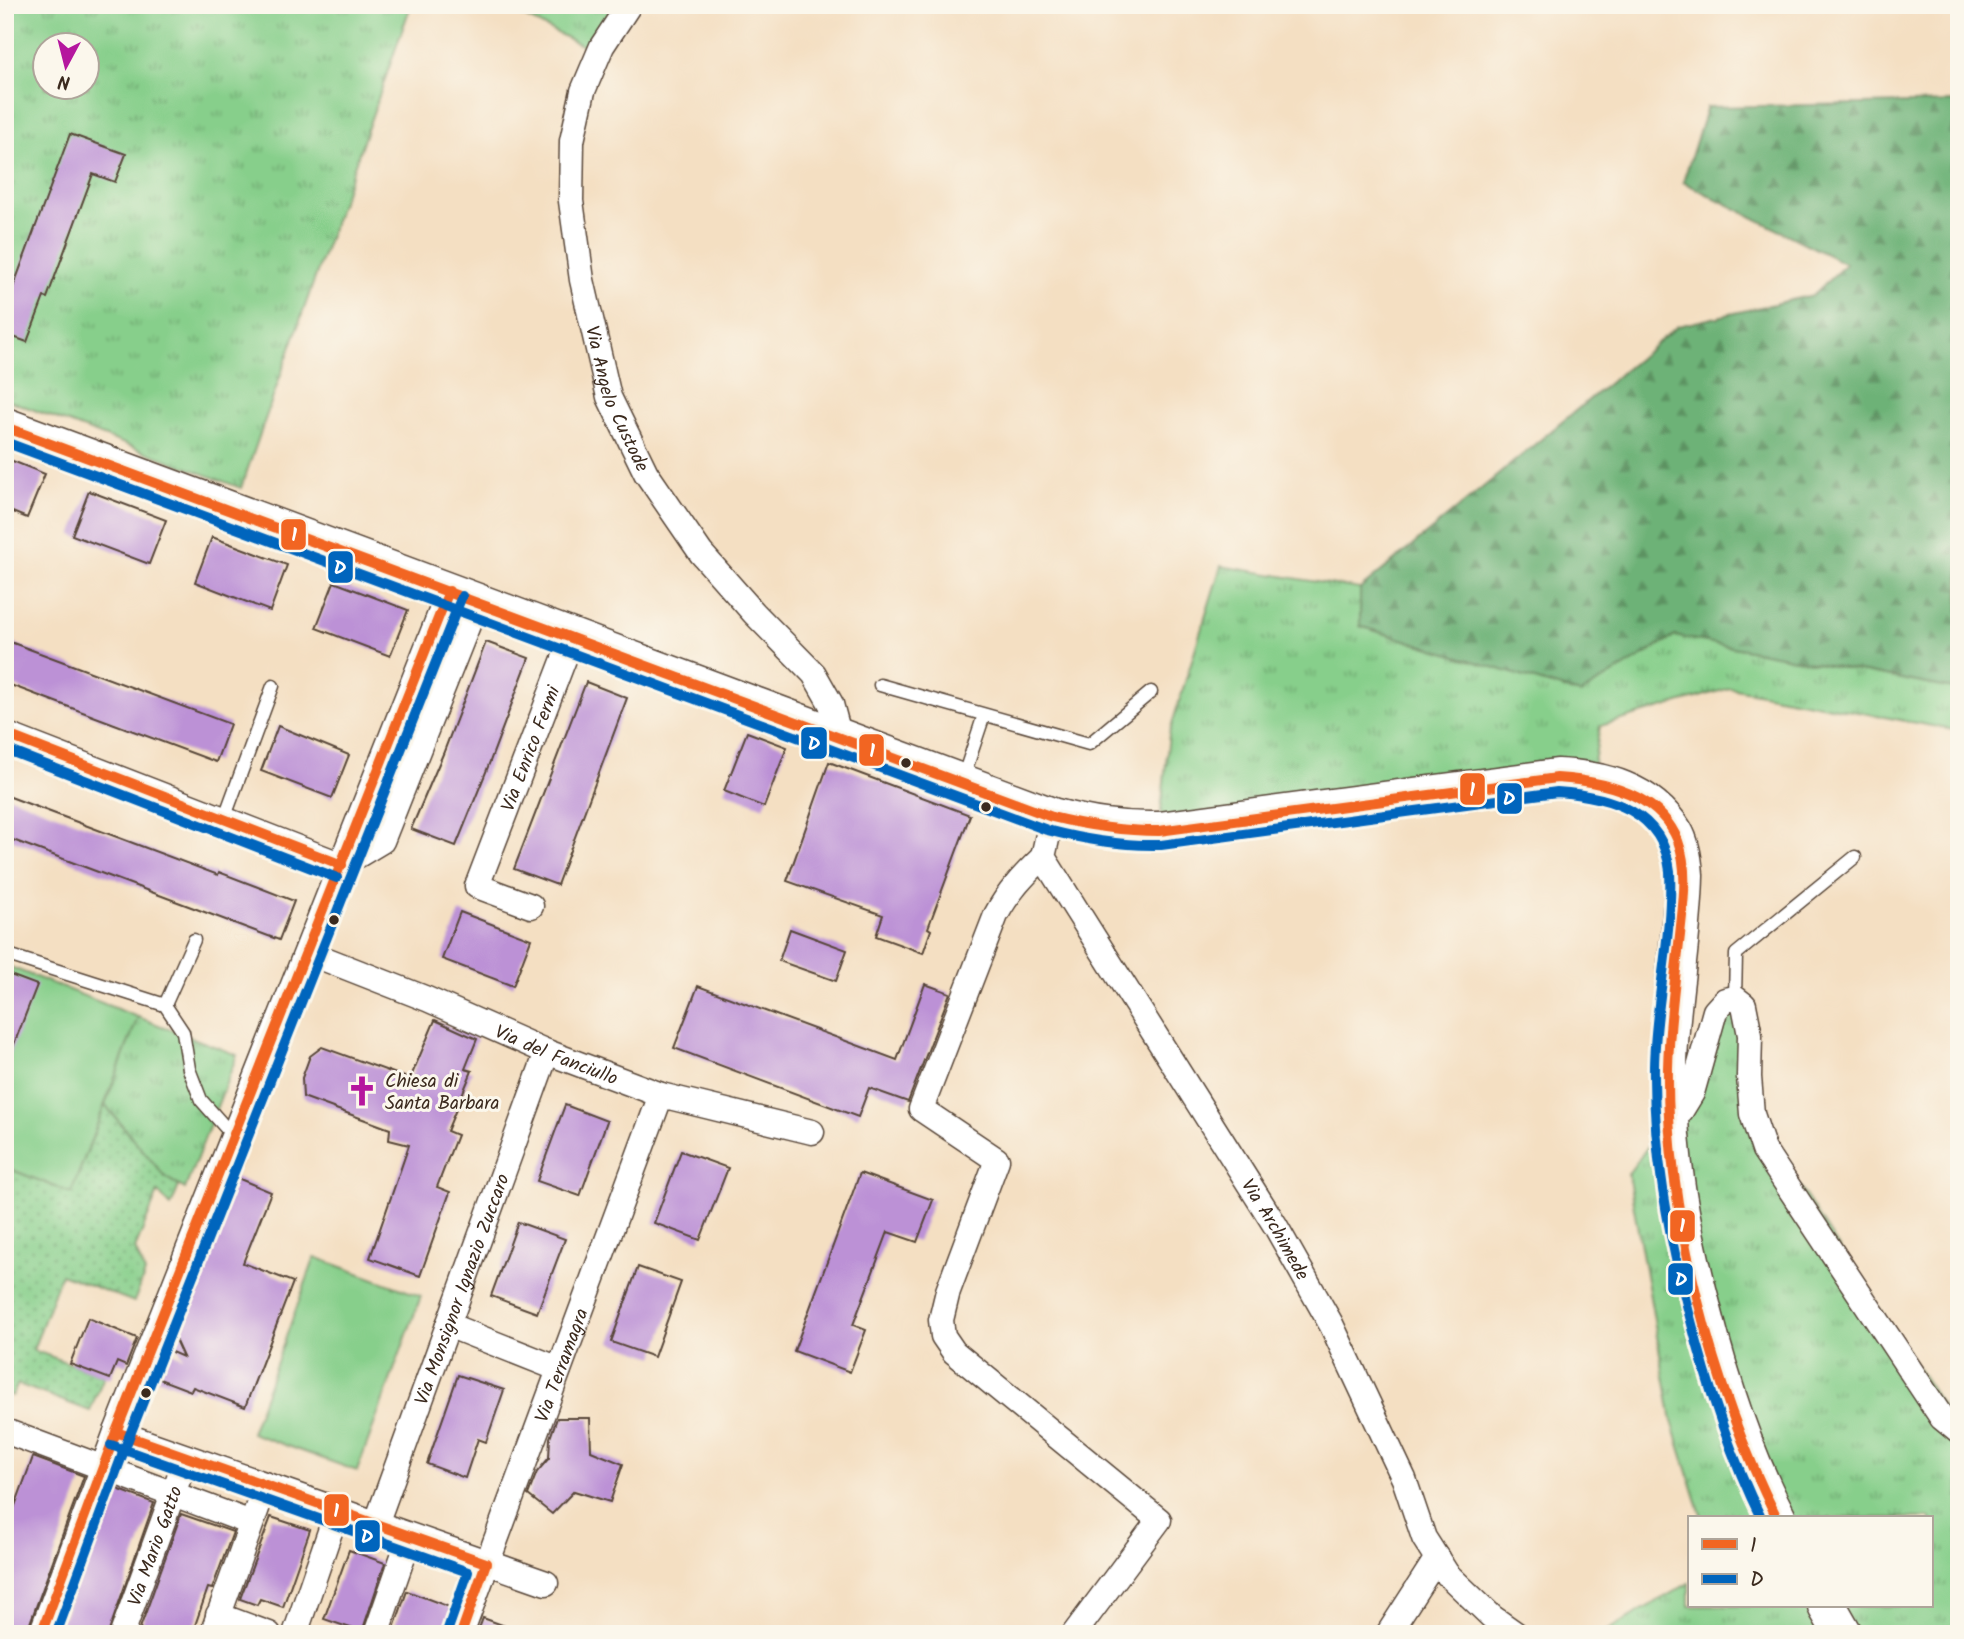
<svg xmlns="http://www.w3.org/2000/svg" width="1964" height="1639" viewBox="0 0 1964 1639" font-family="Kalam,sans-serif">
  <defs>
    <pattern id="grass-tufts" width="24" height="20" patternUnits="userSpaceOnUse" patternTransform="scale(1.75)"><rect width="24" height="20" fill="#87cf8b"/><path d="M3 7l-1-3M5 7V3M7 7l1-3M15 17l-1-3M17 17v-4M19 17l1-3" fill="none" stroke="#70a871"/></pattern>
    <pattern id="forest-firs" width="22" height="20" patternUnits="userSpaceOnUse" patternTransform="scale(1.75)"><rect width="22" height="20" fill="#6db277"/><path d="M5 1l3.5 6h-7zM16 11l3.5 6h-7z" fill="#5b9161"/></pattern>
    <pattern id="park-dots" width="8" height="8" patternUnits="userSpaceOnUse" patternTransform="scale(1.75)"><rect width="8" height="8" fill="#87cf8b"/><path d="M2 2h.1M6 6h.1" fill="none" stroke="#70a871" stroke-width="1.8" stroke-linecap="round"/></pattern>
  </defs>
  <rect width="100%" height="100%" fill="#fbf7ec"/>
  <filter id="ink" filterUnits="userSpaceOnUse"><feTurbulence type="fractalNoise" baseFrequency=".0143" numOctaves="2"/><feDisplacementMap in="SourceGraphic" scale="14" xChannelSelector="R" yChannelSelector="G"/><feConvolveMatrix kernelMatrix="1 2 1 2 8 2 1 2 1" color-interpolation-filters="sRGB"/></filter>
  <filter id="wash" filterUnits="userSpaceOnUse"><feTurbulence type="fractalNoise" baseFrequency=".00686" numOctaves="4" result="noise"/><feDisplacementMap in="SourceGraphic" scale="28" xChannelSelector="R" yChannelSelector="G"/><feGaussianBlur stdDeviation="1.57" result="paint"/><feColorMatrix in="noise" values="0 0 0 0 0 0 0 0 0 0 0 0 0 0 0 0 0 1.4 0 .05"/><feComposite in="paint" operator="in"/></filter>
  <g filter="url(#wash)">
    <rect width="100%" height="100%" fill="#f4dfc2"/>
    <!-- grass -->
    <g fill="url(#grass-tufts)" stroke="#617c54" stroke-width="2" fill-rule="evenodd">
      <path d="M5 5H411L241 488 5 399ZM46 46H88V88H46Z"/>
      <polygon points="501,5 614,5 587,48"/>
      <polygon points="1221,566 1360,589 1360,626 1580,694 1675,636 1959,690 1959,731 1730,688 1600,726 1591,780 1159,831 1169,734"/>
      <polygon points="1735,998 1752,1114 1959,1432 1959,1634 1601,1634 1689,1583 1689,1606 1931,1606 1931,1518 1702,1518 1672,1421 1628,1174 1667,1120 1715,1011"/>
      <polygon points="138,1017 237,1055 185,1189 165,1177 105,1105"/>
    </g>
    <!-- forest -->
    <polygon fill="url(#forest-firs)" stroke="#546e4a" stroke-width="2" points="1959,102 1959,690 1675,636 1580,694 1360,626 1360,589 1678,326 1813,295 1846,264 1683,182 1707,107"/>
    <!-- park -->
    <polygon fill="url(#park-dots)" stroke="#617c54" stroke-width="2" points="105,1105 165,1177 179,1186 171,1206 158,1192 135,1249 145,1273 134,1302 61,1274 33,1350 104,1376 90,1411 18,1384 12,1396 5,1393 5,1167 71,1193"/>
    <!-- pitch -->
    <g fill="#87cf8b" stroke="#617c54" stroke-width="2">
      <polygon points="5,965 138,1017 71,1193 5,1167"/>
      <polygon points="315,1257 421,1296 357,1471 251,1433"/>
    </g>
    <g id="blocks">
      <!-- building -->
      <g fill="#bc91d6">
        <polygon points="70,134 126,154 115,182 93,174 47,298 44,297 27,342 5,334 5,309"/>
        <polygon points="5,458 45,474 27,518 5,509"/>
        <polygon points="89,491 166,520 149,564 72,535"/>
        <polygon points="212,537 287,565 270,611 195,582"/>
        <polygon points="334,582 408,610 390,656 316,628"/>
        <polygon points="5,640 230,724 216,762 5,683"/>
        <polygon points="486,642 529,658 486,772 456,846 411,829 443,754"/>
        <polygon points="586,682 627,698 557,885 514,869"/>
        <polygon points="278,726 349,755 332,798 261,771"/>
        <polygon points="747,732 787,747 764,807 724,791"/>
        <polygon points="829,762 970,815 928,928 931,930 923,953 876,936 883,915 787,881"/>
        <polygon points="5,795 218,875 219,872 294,901 279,940 5,837"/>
        <polygon points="460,912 531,939 513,986 442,959"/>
        <polygon points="790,929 847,950 836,981 779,961"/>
        <polygon points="5,973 37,985 7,1062 5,1061"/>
        <polygon points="925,984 950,993 908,1102 869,1088 858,1117 674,1048 698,986 897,1060"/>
        <polygon points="435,1020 477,1039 465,1069 472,1071 447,1131 457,1135 437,1187 450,1192 420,1276 370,1258 409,1145 389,1140 390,1129 303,1097 302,1078 310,1056 322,1047 410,1079"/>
        <polygon points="565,1105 607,1121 580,1196 537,1181"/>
        <polygon points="681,1151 728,1168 700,1240 654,1223"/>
        <polygon points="860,1173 933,1200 917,1242 888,1232 853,1325 866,1330 850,1372 794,1351"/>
        <polygon points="235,1177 271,1192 243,1263 293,1282 245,1407 193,1387 191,1391 154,1377 165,1349 183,1357 172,1333"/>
        <polygon points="518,1222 565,1239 537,1313 491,1296"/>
        <polygon points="638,1267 681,1282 654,1357 611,1342"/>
        <polygon points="88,1318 137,1338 126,1366 117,1362 110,1379 70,1364"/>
        <polygon points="458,1375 504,1390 486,1442 478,1439 465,1478 427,1464"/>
        <polygon points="557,1418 590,1418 591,1451 623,1464 610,1502 574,1491 552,1514 528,1495 537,1472 549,1458 550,1438"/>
        <polygon points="33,1457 84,1476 26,1634 5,1634 5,1533"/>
        <polygon points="112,1487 154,1503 108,1634 57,1634"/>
        <polygon points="181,1514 233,1532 212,1589 208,1588 192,1634 138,1634"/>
        <polygon points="271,1517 310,1530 283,1607 260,1599 257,1605 240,1599"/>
        <polygon points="349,1550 385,1563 362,1632 324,1619"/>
        <polygon points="407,1591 455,1609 446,1634 392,1634"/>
        <polygon points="483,1618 516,1630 516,1634 477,1634"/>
      </g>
    </g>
  </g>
  <g filter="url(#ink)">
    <use href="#blocks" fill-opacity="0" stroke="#574537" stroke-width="2"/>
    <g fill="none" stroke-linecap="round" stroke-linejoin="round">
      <!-- service casing -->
      <g stroke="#574537" stroke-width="15">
        <g id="service">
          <polyline points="880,685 1089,744 1151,692"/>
          <polyline points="962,781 984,715"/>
          <polyline points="224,819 273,686"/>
          <polyline points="5,954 165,1005 183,1032 189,1069 201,1100 233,1136"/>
          <polyline points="1735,998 1736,954 1855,857"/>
          <polyline points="165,1005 194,940"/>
        </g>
      </g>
      <!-- minor casing -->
      <g stroke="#574537" stroke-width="27">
        <g id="minor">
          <path id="s1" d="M629 5 602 46 583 91 572 141 571 201 582 280 609 397 646 473 701 553 754 613 814 674 831 704 840 738"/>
          <polyline points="5,734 342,865"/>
          <path id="s2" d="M1052 817 1043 857 1275 1225 1331 1324 1404 1479 1424 1538 1447 1574 1492 1617 1516 1634"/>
          <path d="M1043 857C1024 875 1008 892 996 915L921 1109 997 1160 948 1291 941 1320 943 1336 954 1352 1159 1520 1074 1634"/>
          <polyline points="342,865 382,841 477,602"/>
          <path id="s3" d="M531 906 477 886 572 638"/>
          <path id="s4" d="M307 952 427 999 547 1052 661 1095 812 1132"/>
          <polyline points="1667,1120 1681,1111 1692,1093 1715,1011 1725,1000 1735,998 1744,1005 1750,1035 1749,1077 1752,1114 1764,1150 1942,1418 1959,1432"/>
          <polyline points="448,1325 559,1369"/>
          <polyline points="5,1431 251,1523"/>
          <polyline points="116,1432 546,1583"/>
          <path id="s5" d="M376 1524 547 1052"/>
          <polyline points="218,1615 269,1634"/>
          <polyline points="41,1634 116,1432 449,591"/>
          <path id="s6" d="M122 1634 186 1458"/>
          <polyline points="212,1634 265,1486"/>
          <polyline points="295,1634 337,1511"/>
          <polyline points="376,1634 410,1536"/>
          <path id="s7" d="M461 1634 661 1095"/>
          <polyline points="1388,1634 1437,1558"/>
        </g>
      </g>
      <!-- primary casing -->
      <g stroke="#574537" stroke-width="41">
        <g id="primary">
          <path d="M5 427 1052 817C1090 827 1120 832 1159 831L1557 778C1602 780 1648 791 1674 833 1681 845 1683 861 1684 875 1683 939 1669 1003 1668 1066 1666 1153 1681 1230 1703 1313 1721 1384 1743 1453 1777 1518"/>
          <polyline points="1827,1606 1843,1634"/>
        </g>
      </g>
      <!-- service -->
      <use href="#service" stroke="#fff" stroke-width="12"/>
      <!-- minor -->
      <use href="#minor" stroke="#fff" stroke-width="24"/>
      <!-- primary -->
      <use href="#primary" stroke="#fff" stroke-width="38"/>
      <!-- bus-1 casing -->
      <g stroke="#fbf7ec" stroke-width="16">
        <g id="bus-1">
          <path d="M5 427 1052 817C1088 826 1122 831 1159 831L1557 778C1602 781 1659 793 1678 841 1689 870 1683 905 1680 935 1675 979 1669 1023 1668 1068 1666 1213 1712 1388 1777 1518"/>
          <polyline points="5,734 342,865"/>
          <polyline points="116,1432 486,1563 461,1634"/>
          <polyline points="41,1634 116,1432 449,591"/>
        </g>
      </g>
      <!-- bus-2 casing -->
      <g stroke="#fbf7ec" stroke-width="16">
        <g id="bus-2">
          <path d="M5 442 1047 830C1085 840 1122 846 1161 845L1557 792C1610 796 1663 811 1670 871 1673 936 1655 1002 1654 1067 1653 1151 1668 1232 1689 1313 1707 1384 1729 1453 1761 1518"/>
          <polyline points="5,749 337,878"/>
          <polyline points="111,1445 468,1572 448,1629"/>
          <polyline points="56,1634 129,1437 462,596"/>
        </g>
      </g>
      <!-- bus-1 -->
      <use href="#bus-1" stroke="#f26522" stroke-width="10"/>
      <!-- bus-2 -->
      <use href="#bus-2" stroke="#0065bd" stroke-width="10"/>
    </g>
  </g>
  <!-- icons -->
  <defs>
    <g id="church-bare" transform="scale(2.415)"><path d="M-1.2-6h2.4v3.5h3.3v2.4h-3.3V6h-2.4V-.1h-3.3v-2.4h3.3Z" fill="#b5179e" stroke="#fbf7ec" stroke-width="2.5" paint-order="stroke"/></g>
  </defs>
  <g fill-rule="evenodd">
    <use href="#church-bare" x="362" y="1091"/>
  </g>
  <!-- markers -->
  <g fill="#3b2a1e" stroke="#fbf7ec" stroke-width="2.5">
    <circle cx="906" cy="763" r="6"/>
    <circle cx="986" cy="807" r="6"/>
    <circle cx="334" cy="920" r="6"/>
    <circle cx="146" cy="1393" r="6"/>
  </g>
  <g text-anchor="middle" stroke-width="6" stroke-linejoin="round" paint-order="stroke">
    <!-- street labels -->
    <g font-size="19" fill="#3b2a1e" stroke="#fbf7ec">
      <text dy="7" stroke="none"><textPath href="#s1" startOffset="413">Via Angelo Custode</textPath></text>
      <text dy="7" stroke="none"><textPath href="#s3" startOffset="205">Via Enrico Fermi</textPath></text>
      <text dy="7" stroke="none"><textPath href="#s4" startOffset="270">Via del Fanciullo</textPath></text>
      <text dy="7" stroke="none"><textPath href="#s2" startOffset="480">Via Archimede</textPath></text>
      <text dy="7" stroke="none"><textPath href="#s5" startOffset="250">Via Monsignor Ignazio Zuccaro</textPath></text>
      <text dy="7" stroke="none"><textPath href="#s7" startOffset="287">Via Terramagra</textPath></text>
      <text dy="7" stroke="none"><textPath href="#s6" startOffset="94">Via Mario Gatto</textPath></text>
    </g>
    <!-- poi labels -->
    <g font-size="19" fill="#3b2a1e" stroke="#fbf7ec" text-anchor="start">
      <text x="385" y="1087">Chiesa di<tspan x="385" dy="22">Santa Barbara</tspan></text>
    </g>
  </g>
  <g stroke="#fbf7ec" stroke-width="2.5">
    <rect x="280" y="518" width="27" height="33" rx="7" fill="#f26522"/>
    <rect x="327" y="550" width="27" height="34" rx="7" fill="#0065bd"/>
    <rect x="800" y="726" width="28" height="34" rx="7" fill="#0065bd"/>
    <rect x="858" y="733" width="27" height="34" rx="7" fill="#f26522"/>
    <rect x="1459" y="772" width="27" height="34" rx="7" fill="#f26522"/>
    <rect x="1496" y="782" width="27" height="33" rx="7" fill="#0065bd"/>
    <rect x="1669" y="1209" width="27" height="34" rx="7" fill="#f26522"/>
    <rect x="1667" y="1262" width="27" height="34" rx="7" fill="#0065bd"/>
    <rect x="323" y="1493" width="27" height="34" rx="7" fill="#f26522"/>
    <rect x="354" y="1519" width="27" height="34" rx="7" fill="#0065bd"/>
  </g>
  <g font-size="19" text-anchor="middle" font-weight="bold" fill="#fff">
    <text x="294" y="541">1</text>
    <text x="340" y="574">D</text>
    <text x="814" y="750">D</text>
    <text x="872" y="757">1</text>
    <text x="1472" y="796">1</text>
    <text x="1509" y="805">D</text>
    <text x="1682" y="1232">1</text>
    <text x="1681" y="1286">D</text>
    <text x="336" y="1517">1</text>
    <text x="367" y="1543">D</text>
  </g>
  <!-- margin -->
  <rect width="1964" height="1639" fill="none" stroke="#fbf7ec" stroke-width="28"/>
  <!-- legend -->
  <rect x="1688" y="1516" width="245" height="91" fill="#fbf7ec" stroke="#aea59a" stroke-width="2"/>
  <rect x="1702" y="1539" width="35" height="10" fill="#f26522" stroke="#aea59a" stroke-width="2"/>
  <text x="1750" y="1552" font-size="21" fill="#3b2a1e">1</text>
  <rect x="1702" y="1574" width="35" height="10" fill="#0065bd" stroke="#aea59a" stroke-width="2"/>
  <text x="1750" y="1586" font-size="21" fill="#3b2a1e">D</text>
  <!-- north arrow -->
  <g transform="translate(66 66) rotate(187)"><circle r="33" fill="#fbf7ec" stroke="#aea59a" stroke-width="2"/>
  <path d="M0-5L12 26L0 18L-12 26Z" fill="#b5179e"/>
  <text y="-10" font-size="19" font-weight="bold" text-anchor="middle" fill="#3b2a1e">N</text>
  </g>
</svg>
